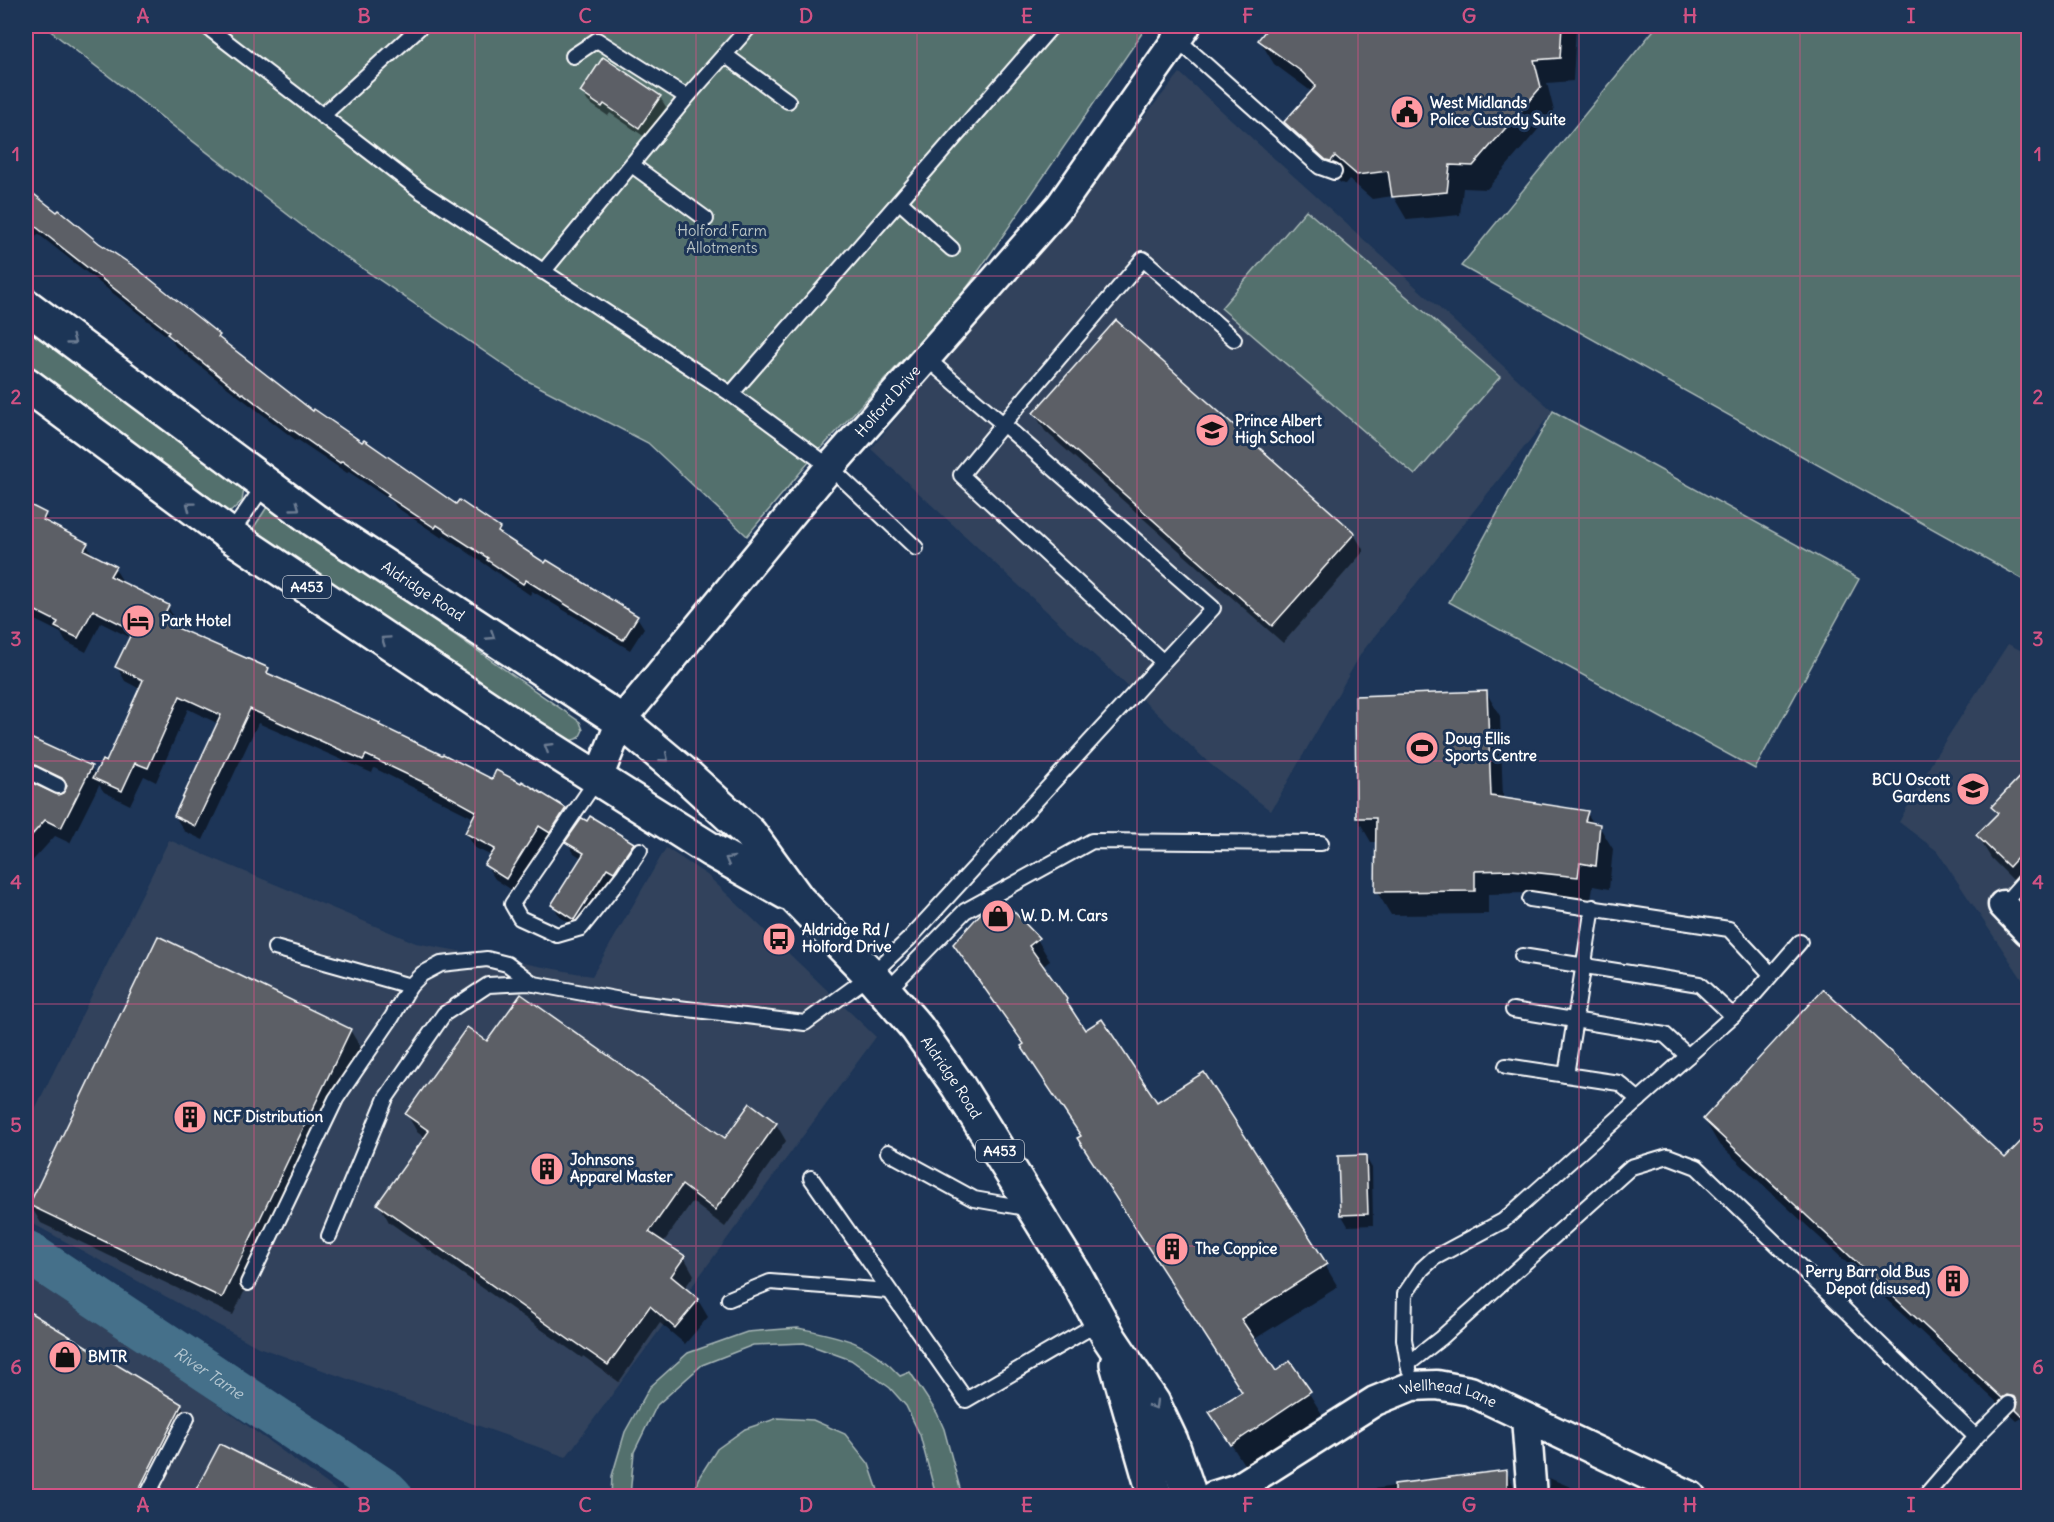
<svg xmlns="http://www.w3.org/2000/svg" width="2054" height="1522" viewBox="0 0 2054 1522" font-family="Delius,sans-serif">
  <rect width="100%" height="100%" fill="#1d3557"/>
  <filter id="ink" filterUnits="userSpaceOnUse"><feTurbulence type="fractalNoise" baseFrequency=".0167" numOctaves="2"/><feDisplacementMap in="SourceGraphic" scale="12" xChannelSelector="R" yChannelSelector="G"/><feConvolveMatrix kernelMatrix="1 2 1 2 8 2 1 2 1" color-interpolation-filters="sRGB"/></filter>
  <g filter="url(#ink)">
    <!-- built -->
    <g fill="#30425c">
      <polygon points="1180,73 1553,411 1362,652 1271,811 1210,764 1148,705 871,449"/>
      <polygon points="2008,644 2028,654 2028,988 1937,851 1899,822 1936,755"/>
      <polygon points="169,840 416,943 592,976 666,848 707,875 876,1037 566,1457 258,1347 26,1220 26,1127"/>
      <polygon points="26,1264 344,1496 26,1496"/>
    </g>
    <!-- green -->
    <g fill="#526f6d" stroke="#a8b7b6" stroke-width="1.5">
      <polygon points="44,26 1147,26 960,298 814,456 747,536 648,443 526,380 318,238"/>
      <polygon points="1657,26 2028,26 2028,582 1461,266"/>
      <polygon points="1306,210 1500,377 1415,475 1221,308"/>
      <polygon points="26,323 244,489 242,501 227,515 26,372"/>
      <polygon points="1553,411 1859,579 1755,769 1449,602"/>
      <polygon points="267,507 275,510 580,722 583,730 579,738 570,741 538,723 252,530"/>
      <path d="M798 1328C842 1337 868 1341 900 1376L910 1372 937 1413 944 1429 962 1496H936L920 1435 906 1406 890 1388 851 1360 804 1343 753 1345 702 1365 657 1405 634 1452 630 1496H611L612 1476 625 1432 650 1387 688 1353 747 1332Z"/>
      <polygon points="778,1418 813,1420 845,1434 869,1464 880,1496 694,1496 698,1479 717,1449 745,1429"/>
    </g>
    <!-- shadow -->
    <g fill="#0007" fill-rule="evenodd">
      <polygon points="1271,26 1576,26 1573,81 1547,83 1554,111 1487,189 1463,188 1460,215 1407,220 1393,196 1372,199 1349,179 1345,184 1341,183 1300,146 1286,123 1312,92 1274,64 1260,41"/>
      <polygon points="582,92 660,97 666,107 645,137 610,113 608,116 588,102"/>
      <polygon points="26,189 219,336 223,342 313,413 456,506 499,529 505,538 546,565 637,617 644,628 630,650 532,591 530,595 444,536 442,538 396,507 393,502 349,472 347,473 298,440 297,441 215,378 175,346 172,340 38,234 35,238 26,231"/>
      <polygon points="1035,414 1354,534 1364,551 1283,643 1045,431"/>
      <path d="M26 505 45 515 52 527 87 545 94 557 114 567 123 582 122 584 168 607 176 621 173 628 268 670 272 677 379 724 381 728 493 781 521 785 523 783 565 810 574 824 515 892 495 879 486 865 492 856 475 848 466 833 474 818 374 768 372 773 258 723 203 840 184 831 175 816 219 724 188 709 156 782 144 776 130 805 104 792 99 785 70 843 55 836 26 868V738L91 767 96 776 107 764 140 689 125 681 117 667 131 638 101 623 86 652 65 641 61 633 35 620 26 605 32 595 26 592ZM31 778H40L67 791 63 795 54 796 27 782Z"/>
      <polygon points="1486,692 1500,716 1503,799 1587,813 1594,824 1599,826 1613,849 1609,889 1593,886 1591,900 1526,893 1488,894 1488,914 1391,915 1377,892 1377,842 1371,842 1357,818 1356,697"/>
      <polygon points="2025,717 2028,717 2028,757"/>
      <polygon points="2028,770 2028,884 2023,890 1991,858 1977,835 1997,815 1993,807"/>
      <polygon points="590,818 633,844 640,856 581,930 560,917 553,905 582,858 574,853 567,842"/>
      <polygon points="1003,902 1037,939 1050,961 1042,967 1066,1000 1085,1032 1157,1104 1325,1265 1338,1287 1253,1340 1276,1374 1290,1363 1322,1414 1245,1466 1211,1413 1243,1393 1024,1046 968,966 955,944"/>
      <polygon points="350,1030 361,1048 233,1315 41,1223 30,1205"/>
      <polygon points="488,1043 725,1140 776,1124 786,1141 725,1227 692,1202 663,1243 684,1257 694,1275 684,1289 698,1300 708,1317 685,1344 660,1323 619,1382 583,1356 582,1358 389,1222 379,1204 425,1138 417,1132 407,1114"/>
      <polygon points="1704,1119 2005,1161 2028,1136 2028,1429 2022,1418 2017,1421 1718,1143"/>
      <polygon points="1365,1156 1372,1168 1373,1225 1348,1226 1341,1214"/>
      <polygon points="26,1312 181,1405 191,1423 154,1496 26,1496"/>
      <polygon points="1506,1471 1519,1496 1367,1496 1366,1490"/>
      <polygon points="1549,1478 1592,1496 1550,1496"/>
    </g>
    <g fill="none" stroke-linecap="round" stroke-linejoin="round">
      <!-- river -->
      <path stroke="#44708a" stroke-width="42" id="s1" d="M26 1251 387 1491 392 1496"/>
    </g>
    <!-- building -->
    <g fill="#5b5f66" stroke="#fff" stroke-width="1.5">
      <polygon points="1269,26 1562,26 1560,58 1534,60 1541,87 1473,166 1450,165 1447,192 1392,197 1388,171 1357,175 1335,156 1331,161 1326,160 1284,122 1316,86 1302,72 1258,40"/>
      <polygon points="603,57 661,96 639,128 604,104 602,107 580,92"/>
      <polygon points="26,188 57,212 59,210 99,243 135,267 220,335 218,337 313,411 314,409 362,442 364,440 456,504 459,500 500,528 498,532 545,563 547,560 638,616 623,640 526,580 523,584 487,560 488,558 437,525 435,528 387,496 389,494 342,461 340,463 291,429 290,430 243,393 242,394 167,334 169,332 26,219"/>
      <polygon points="1116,320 1355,533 1272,626 1033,413"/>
      <polygon points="26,503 46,513 43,520 88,543 84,550 116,566 110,576 169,605 161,621 269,668 267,673 380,723 379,725 442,755 443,754 492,779 496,770 521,783 522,781 566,808 550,833 539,826 506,879 484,865 495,849 465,833 476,811 427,784 366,755 363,760 250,709 195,826 174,816 221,715 180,696 148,768 135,763 122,791 93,778 102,760 106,762 143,680 115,667 133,630 93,610 78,638 55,627 58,622 26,606"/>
      <polygon points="1487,691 1491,796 1588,811 1585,821 1600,824 1596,866 1580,863 1578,877 1511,870 1475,871 1475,891 1375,892 1376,818 1356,818 1355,696"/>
      <polygon points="26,736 92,766 61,828 45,820 26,842 26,780 58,795 63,793 67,786 62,778 26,761"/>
      <polygon points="2028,768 2028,846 2009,867 1976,835 1998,813 1991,807"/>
      <polygon points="590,816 634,843 614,872 607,868 574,920 551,905 584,853 565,842 582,818 587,821"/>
      <polygon points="1003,900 1039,938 1029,946 1067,999 1066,1001 1085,1030 1102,1019 1157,1102 1204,1072 1327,1264 1241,1319 1276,1371 1290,1361 1311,1391 1231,1445 1209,1412 1242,1392 1077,1138 1081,1136 1021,1046 1024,1044 953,944 981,913"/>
      <polygon points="158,936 351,1029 222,1298 29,1205"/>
      <polygon points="1823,989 2005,1158 2028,1134 2028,1422 2016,1410 2018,1402 2015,1397 2007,1395 2002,1398 1703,1119"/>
      <polygon points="521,994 725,1138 750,1103 777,1123 715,1210 682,1185 649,1232 685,1256 671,1276 699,1299 675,1328 650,1306 608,1365 572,1340 571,1341 377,1204 429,1131 405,1114 467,1027 487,1041"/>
      <polygon points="1366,1155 1368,1214 1340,1215 1338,1156"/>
      <polygon points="26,1310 182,1404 135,1497 26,1497"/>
      <polygon points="220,1444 325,1497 192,1497"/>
      <polygon points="1507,1470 1507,1497 1394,1497 1394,1484"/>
    </g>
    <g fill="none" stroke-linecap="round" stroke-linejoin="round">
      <!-- service casing -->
      <g stroke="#fff" stroke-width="18">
        <g id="service">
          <polyline points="206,26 422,192 731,394 830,467 916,548"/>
          <polyline points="1177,39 1320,167 1334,172"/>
          <polyline points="725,55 788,101"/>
          <polyline points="573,56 597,40 687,97"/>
          <polyline points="322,116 421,26"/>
          <polyline points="632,165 706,219"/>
          <polyline points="900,202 952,249"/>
          <polyline points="543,272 687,97 750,26"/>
          <polyline points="926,358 1003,424 1143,259 1234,339"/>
          <polyline points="731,394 1052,26"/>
          <polyline points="230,535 265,484"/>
          <polyline points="26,770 58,786"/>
          <polyline points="598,778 512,904 520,918 557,935 581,928 624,874 640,850"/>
          <polyline points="1530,899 1729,929 1771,974"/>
          <polyline points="2003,905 2028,877"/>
          <polyline points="275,948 410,986 422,974 441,964 487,959 507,964 534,984"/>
          <polyline points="1522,956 1699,984 1733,1016"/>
          <polyline points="886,992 965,911 1092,841 1321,843"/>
          <polyline points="1513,1010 1665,1035 1688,1056"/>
          <polyline points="1506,1066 1619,1083 1639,1100"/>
          <polyline points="1566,1075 1593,907"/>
          <polyline points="888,1152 974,1199 1031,1209"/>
          <polyline points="811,1178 966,1400 1100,1322"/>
          <polyline points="329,1236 386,1098 444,1014 488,985 529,983 637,1003 805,1023 871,975 909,939 1163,662 961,475 1003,424 1213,608 1163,662"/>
          <polyline points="248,1283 336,1099 392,1017 410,986"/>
          <polyline points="729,1299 770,1282 889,1291"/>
          <polyline points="1408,1364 1441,1338 1631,1167 1668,1156 1697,1167 1976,1437"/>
          <polyline points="1409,1369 1404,1339 1405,1294 1422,1269 1434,1258 1503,1221 1745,1005 1800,942"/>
          <polyline points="147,1496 187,1418"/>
          <polyline points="1925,1496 1976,1437 2009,1404"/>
        </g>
      </g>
      <!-- minor casing -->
      <g stroke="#fff" stroke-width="33">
        <g id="minor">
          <path id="s2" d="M598 778 621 721 830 467 1060 206 1186 26"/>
          <polyline points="2003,905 2028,931"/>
          <polyline points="1526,1418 1532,1496"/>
          <path id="s3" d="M1213 1496 1238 1488 1375 1401 1412 1386 1437 1385 1470 1391 1691 1496"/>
        </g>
      </g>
      <!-- primary casing -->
      <g stroke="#fff" stroke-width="38">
        <g id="primary">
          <path id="s4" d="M26 306 314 520 621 721 688 777 750 834 798 900 871 975 917 1028 958 1086 1075 1275 1110 1339 1153 1403 1171 1441 1190 1496"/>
          <polyline points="26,384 230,535 510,723 711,850 787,893"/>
          <polyline points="1117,1364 1155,1496"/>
        </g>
      </g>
      <!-- service -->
      <use href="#service" stroke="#1d3557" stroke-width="14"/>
      <!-- minor -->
      <use href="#minor" stroke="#1d3557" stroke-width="28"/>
      <!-- primary -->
      <use href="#primary" stroke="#1d3557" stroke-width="33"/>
    </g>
    <!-- one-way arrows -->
    <defs><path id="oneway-chevron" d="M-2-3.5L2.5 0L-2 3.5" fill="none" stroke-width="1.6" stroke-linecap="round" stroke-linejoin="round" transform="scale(1.5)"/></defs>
    <g stroke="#6c7c92">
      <use href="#oneway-chevron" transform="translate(72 341) rotate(36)"/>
      <use href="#oneway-chevron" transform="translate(190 506) rotate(-143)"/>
      <use href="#oneway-chevron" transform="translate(296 507) rotate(36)"/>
      <use href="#oneway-chevron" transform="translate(491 636) rotate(33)"/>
      <use href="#oneway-chevron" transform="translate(385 640) rotate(-146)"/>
      <use href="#oneway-chevron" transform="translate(548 747) rotate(-148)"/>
      <use href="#oneway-chevron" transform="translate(665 758) rotate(40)"/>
      <use href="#oneway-chevron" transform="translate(729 860) rotate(-150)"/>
      <use href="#oneway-chevron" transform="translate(1154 1405) rotate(60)"/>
    </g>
  </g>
  <!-- grid -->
  <path fill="none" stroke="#d15284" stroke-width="1.5" stroke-opacity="0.55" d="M254 26V1496M475 26V1496M696 26V1496M917 26V1496M1137 26V1496M1358 26V1496M1579 26V1496M1800 26V1496M26 276H2028M26 518H2028M26 761H2028M26 1004H2028M26 1246H2028"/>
  <!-- icons -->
  <defs>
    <g id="civic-disc" transform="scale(1.725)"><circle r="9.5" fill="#ff9aa2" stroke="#1d3557"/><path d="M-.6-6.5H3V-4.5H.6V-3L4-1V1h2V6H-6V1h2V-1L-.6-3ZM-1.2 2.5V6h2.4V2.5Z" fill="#111"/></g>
    <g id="school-disc" transform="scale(1.725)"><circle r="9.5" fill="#ff9aa2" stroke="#1d3557"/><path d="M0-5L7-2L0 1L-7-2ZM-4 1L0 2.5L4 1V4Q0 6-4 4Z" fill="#111"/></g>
    <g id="hotel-disc" transform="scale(1.725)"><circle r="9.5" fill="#ff9aa2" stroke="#1d3557"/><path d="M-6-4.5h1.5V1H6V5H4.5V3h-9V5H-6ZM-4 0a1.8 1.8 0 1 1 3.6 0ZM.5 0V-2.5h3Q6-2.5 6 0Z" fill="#111"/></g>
    <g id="stadium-disc" transform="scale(1.725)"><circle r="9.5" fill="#ff9aa2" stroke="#1d3557"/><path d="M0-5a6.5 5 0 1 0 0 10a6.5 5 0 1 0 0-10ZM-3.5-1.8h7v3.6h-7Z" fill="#111"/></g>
    <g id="university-disc" transform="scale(1.725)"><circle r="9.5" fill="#ff9aa2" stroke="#1d3557"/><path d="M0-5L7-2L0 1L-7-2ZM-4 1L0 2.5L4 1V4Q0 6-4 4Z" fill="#111"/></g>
    <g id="shop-disc" transform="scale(1.725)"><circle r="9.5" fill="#ff9aa2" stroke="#1d3557"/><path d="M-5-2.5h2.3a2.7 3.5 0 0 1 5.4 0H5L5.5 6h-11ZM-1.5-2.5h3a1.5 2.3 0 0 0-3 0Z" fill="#111"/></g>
    <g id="bus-disc" transform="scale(1.725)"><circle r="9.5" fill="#ff9aa2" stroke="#1d3557"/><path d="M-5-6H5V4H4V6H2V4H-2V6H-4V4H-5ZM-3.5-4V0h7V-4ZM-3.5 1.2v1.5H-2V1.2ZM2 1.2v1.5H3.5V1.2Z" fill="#111"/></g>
    <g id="building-disc" transform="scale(1.725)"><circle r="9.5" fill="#ff9aa2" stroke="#1d3557"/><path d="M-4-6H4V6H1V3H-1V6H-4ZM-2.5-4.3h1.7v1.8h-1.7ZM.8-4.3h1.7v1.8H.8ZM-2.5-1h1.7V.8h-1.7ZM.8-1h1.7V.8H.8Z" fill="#111"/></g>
  </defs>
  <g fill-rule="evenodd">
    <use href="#civic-disc" x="1407" y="112"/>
    <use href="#school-disc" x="1212" y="430"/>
    <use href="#hotel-disc" x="138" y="621"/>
    <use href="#stadium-disc" x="1422" y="748"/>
    <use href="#university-disc" x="1973" y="789"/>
    <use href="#shop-disc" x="998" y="916"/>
    <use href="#bus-disc" x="779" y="939"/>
    <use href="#building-disc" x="190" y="1117"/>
    <use href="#building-disc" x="547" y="1169"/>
    <use href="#building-disc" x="1172" y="1249"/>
    <use href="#building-disc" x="1953" y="1281"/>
    <use href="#shop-disc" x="65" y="1357"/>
  </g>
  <g text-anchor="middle" stroke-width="6" stroke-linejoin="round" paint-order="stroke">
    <!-- shield labels -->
    <g fill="#1d3557" stroke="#bbc2cd" stroke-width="1.5">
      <rect x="283" y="576" width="48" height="22" rx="4.5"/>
      <rect x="976" y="1140" width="48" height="22" rx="4.5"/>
    </g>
    <g font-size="14" font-weight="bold" fill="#fff">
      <text x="307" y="592">A453</text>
      <text x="1000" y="1156">A453</text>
    </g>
    <!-- poi labels -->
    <g font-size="15" font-weight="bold" fill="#fff" stroke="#1d3557" text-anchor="start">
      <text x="1430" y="108">West Midlands<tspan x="1430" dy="17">Police Custody Suite</tspan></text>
      <text x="1235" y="426">Prince Albert<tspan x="1235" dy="17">High School</tspan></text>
      <text x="161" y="626">Park Hotel</text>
      <text x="1445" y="744">Doug Ellis<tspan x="1445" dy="17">Sports Centre</tspan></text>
      <text x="1950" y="785" text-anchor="end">BCU Oscott<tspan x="1950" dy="17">Gardens</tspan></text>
      <text x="1021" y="921">W. D. M. Cars</text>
      <text x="802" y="935">Aldridge Rd /<tspan x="802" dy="17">Holford Drive</tspan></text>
      <text x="213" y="1122">NCF Distribution</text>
      <text x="570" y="1165">Johnsons<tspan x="570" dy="17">Apparel Master</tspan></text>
      <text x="1195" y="1254">The Coppice</text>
      <text x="1930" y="1277" text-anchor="end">Perry Barr old Bus<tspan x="1930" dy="17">Depot (disused)</tspan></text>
      <text x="88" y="1362">BMTR</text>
    </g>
    <!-- park labels -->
    <g font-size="15" fill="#bac5c5" stroke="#1d3557">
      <text x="722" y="236">Holford Farm<tspan x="722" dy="17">Allotments</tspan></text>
    </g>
    <!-- street labels -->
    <g font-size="15" fill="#fff" stroke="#1d3557">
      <text dy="5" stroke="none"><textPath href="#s2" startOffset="478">Holford Drive</textPath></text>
      <text dy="5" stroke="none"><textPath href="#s4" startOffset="489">Aldridge Road</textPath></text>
      <text dy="5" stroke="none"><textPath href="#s4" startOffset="1214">Aldridge Road</textPath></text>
      <text dy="5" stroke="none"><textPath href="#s3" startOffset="266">Wellhead Lane</textPath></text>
    </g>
    <!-- water labels -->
    <g font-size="16" font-style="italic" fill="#b4c6d0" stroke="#1d3557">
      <text dy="6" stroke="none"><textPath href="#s1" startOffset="220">River Tame</textPath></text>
    </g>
  </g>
  <!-- margin -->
  <rect width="2054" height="1522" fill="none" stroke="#1d3557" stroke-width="66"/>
  <rect x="33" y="33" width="1988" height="1456" fill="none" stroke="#d15284" stroke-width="2"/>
  <g font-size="20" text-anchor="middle" font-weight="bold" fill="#d15284">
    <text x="143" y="23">A</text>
    <text x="364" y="23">B</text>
    <text x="585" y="23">C</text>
    <text x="806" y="23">D</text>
    <text x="1027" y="23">E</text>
    <text x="1248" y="23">F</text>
    <text x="1469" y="23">G</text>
    <text x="1690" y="23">H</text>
    <text x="1911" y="23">I</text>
    <text x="16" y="161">1</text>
    <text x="2038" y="161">1</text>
    <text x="16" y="404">2</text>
    <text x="2038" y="404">2</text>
    <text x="16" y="646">3</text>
    <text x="2038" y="646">3</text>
    <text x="16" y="889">4</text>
    <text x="2038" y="889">4</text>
    <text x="16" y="1132">5</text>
    <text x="2038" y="1132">5</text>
    <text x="16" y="1374">6</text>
    <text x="2038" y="1374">6</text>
    <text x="143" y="1512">A</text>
    <text x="364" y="1512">B</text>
    <text x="585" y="1512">C</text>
    <text x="806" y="1512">D</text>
    <text x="1027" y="1512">E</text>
    <text x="1248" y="1512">F</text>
    <text x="1469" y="1512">G</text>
    <text x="1690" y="1512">H</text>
    <text x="1911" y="1512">I</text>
  </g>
</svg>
